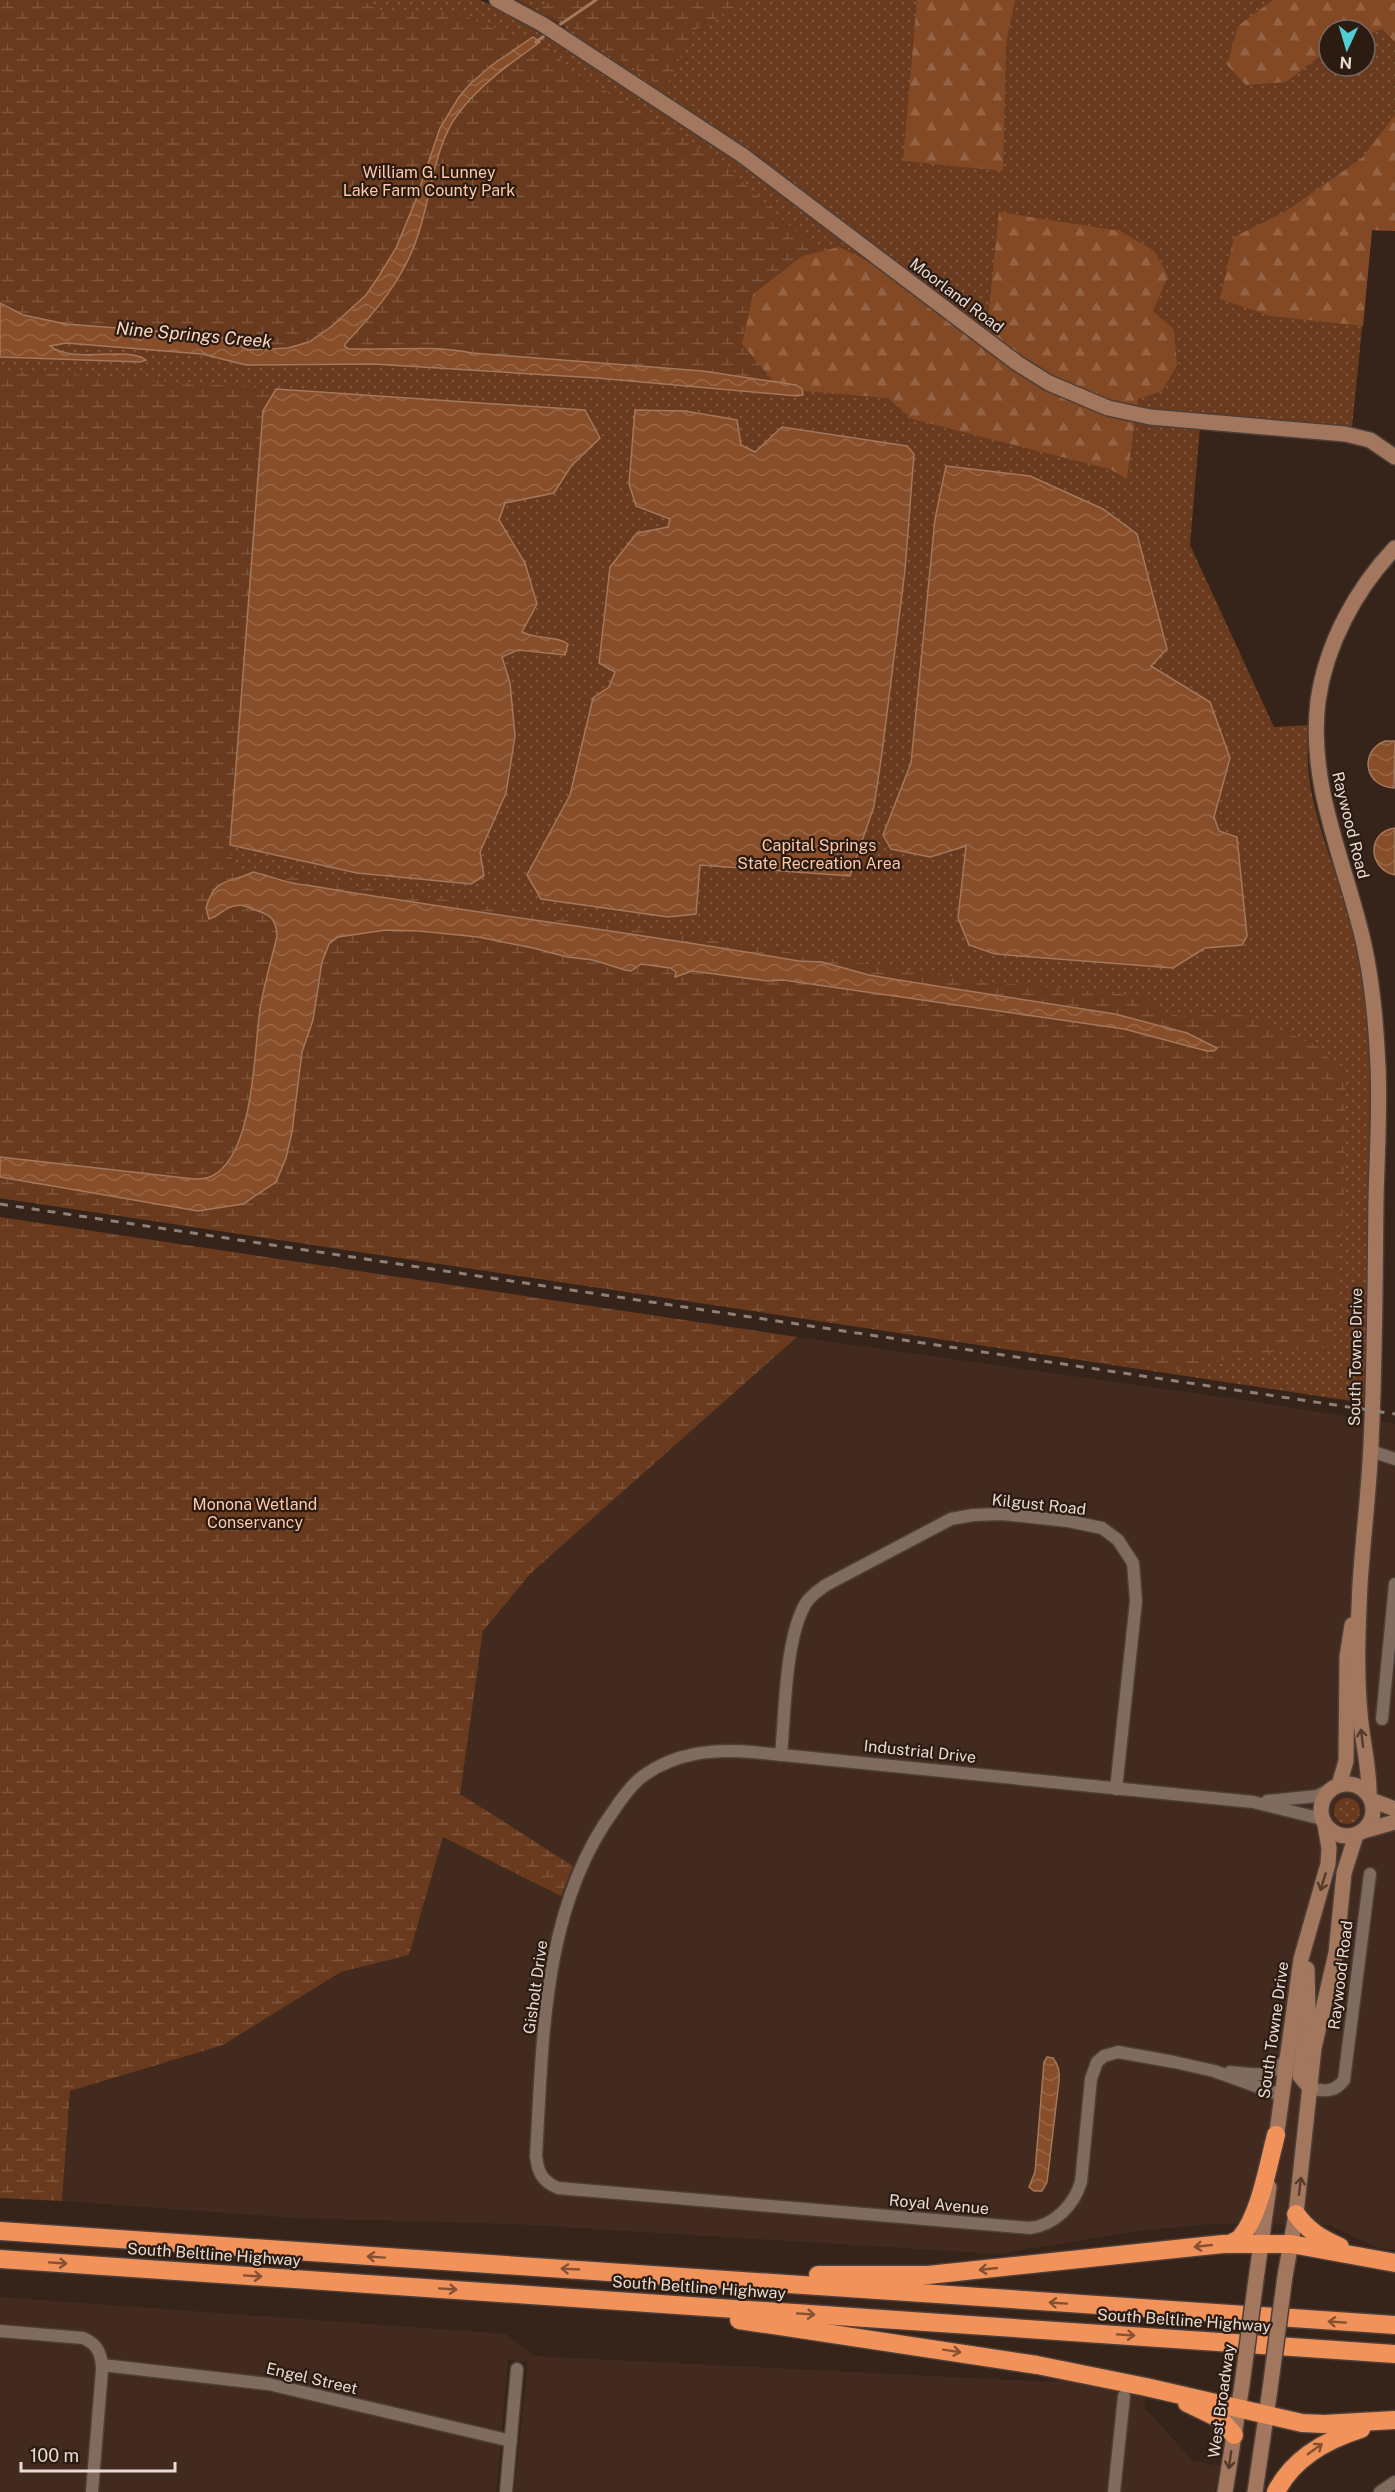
<svg xmlns="http://www.w3.org/2000/svg" width="1395" height="2492" viewBox="0 0 1395 2492" font-family="'Public Sans',sans-serif">
  <defs>
    <pattern id="grass-dots" width="8" height="8" patternUnits="userSpaceOnUse" patternTransform="scale(1.5)"><rect width="8" height="8" fill="#693a1d"/><path d="M2 2h.1M6 6h.1" fill="none" stroke="#7e563d" stroke-width="1.8" stroke-linecap="round"/></pattern>
    <pattern id="forest-firs" width="22" height="20" patternUnits="userSpaceOnUse" patternTransform="scale(1.5)"><rect width="22" height="20" fill="#834925"/><path d="M5 1l3.5 6h-7zM16 11l3.5 6h-7z" fill="#956344"/></pattern>
    <pattern id="wetland-marsh" width="20" height="14" patternUnits="userSpaceOnUse" patternTransform="scale(1.5)"><rect width="20" height="14" fill="#693a1d"/><path d="M1 5h8M5 5V1M11 12h8M15 12V8" fill="none" stroke="#7e563d"/></pattern>
    <pattern id="water-waves" width="16" height="10" patternUnits="userSpaceOnUse" patternTransform="scale(1.5)"><rect width="16" height="10" fill="#884d29"/><path d="M0 5q4-4 8 0t8 0" fill="none" stroke="#996647"/></pattern>
  </defs>
  <rect width="100%" height="100%" fill="#36241a"/>
  <!-- built -->
  <g fill="#422b1e">
    <polygon points="797,1337 1264,1403 1395,1424 1395,2250 1379,2248 1329,2225 1210,2224 1136,2231 998,2254 514,2224 294,2218 62,2201 70,2091 223,2045 341,1972 409,1955 443,1836 561,1896 573,1866 459,1794 483,1631 531,1573"/>
    <polygon points="0,2297 506,2334 534,2356 1053,2382 1065,2378 1146,2394 1144,2407 1193,2461 1220,2466 1215,2492 514,2492 528,2362 508,2360 496,2492 0,2492"/>
  </g>
  <!-- grass -->
  <g fill="url(#grass-dots)" fill-rule="evenodd">
    <path d="M0 0H480L506 12 547 38 566 27 517 0H1395V231L1372 230 1352 427 1201 415 1190 545 1274 727 1309 725C1308 739 1307 753 1308 766 1312 820 1338 873 1352 925 1367 979 1370 1036 1370 1093L1365 1403 0 1198ZM1329 30H1365V66H1329Z"/>
    <circle cx="1347" cy="1811" r="13"/>
  </g>
  <!-- forest -->
  <g fill="url(#forest-firs)">
    <polygon points="917,0 1015,0 1006,43 1003,171 903,161"/>
    <polygon points="1273,0 1395,0 1395,42 1382,29 1365,35 1365,30 1329,30 1329,49 1286,82 1246,85 1227,65 1238,26"/>
    <polygon points="1395,115 1395,231 1372,230 1363,326 1271,316 1220,299 1234,237 1286,211 1362,158"/>
    <polygon points="999,212 1120,231 1154,251 1168,276 1153,311 1174,330 1177,365 1162,391 1138,399 1127,478 1109,469 912,419 888,398 803,391 802,388 796,385 774,382 741,344 753,294 802,256 839,247 884,269 985,346"/>
  </g>
  <!-- wetland -->
  <g fill="url(#wetland-marsh)">
    <polygon points="0,0 362,0 382,11 447,10 528,40 470,84 440,128 415,202 396,248 379,276 366,295 332,326 309,342 288,348 248,350 225,338 195,334 66,324 23,315 0,303"/>
    <polygon points="555,0 750,0 694,30 665,89 541,7"/>
    <path d="M540 42 577 74 719 160 818 252 802 256 753 294 742 344 774 382 703 371 472 353C432 345 390 350 349 349L345 347V344C376 311 404 279 418 235 430 200 436 143 458 114 479 85 511 63 540 42Z"/>
    <path d="M0 370 276 389 263 411 230 845 233 867 978 981 1143 996 1160 1011 1183 1017 1206 1013H1232L1257 1019 1319 1047 1346 1078 1344 1196 1332 1346 1255 1354 1169 1372 0 1198V1177L106 1194 175 1207 243 1204 276 1182 286 1158 292 1132 302 1052 313 1020 322 962 329 944 338 937 386 930 419 931 478 937 553 952 567 957 671 968 676 972 675 976 692 971 768 981 783 980 1124 1029 1164 1038 1187 1033C1096 1012 1004 996 911 982 874 977 837 963 799 961 635 932 470 913 306 885L287 884 253 872C228 884 222 875 207 903L216 917C231 902 236 905 255 910 271 914 276 919 277 936 271 963 262 990 259 1017 254 1057 254 1155 212 1176 207 1179 200 1179 194 1179L0 1157Z"/>
    <polygon points="0,1217 797,1337 531,1573 483,1631 460,1794 573,1866 561,1896 443,1837 409,1955 341,1972 223,2045 70,2091 62,2201 0,2198"/>
  </g>
  <!-- water -->
  <g fill="url(#water-waves)" stroke="#a4785c" stroke-width="1.5">
    <path d="M533 37 540 42C511 63 479 85 458 114 434 145 431 198 418 235 404 279 376 311 345 344V347L349 349C390 350 432 345 472 353L703 371 796 385 802 389 803 395 797 396 597 378 373 364 246 365 202 354 66 343 50 346C76 365 125 345 146 360L140 362 0 357V303L23 315 66 324 195 334 225 338 248 350 288 348 309 342 332 326 366 295 379 276 396 248 415 202 440 128 459 97 470 84 492 65Z"/>
    <path d="M276 389 585 410 600 438 571 466 554 493 505 503 499 520 525 563 537 604 522 632C537 640 555 635 568 644L565 655 518 650 502 657 510 683 515 736 506 793 480 852 484 876 471 884 357 873 230 845 263 411Z"/>
    <polygon points="635,410 685,411 737,420 741,445 755,452 782,427 907,446 914,454 905,570 882,753 874,806 850,876 700,865 696,914 668,917 541,899 527,875 570,795 593,698 609,687 615,672 599,663 610,567 637,533 668,527 670,519 636,506 629,484"/>
    <polygon points="946,466 1030,476 1103,509 1137,534 1167,649 1151,666 1210,702 1230,758 1214,817 1219,831 1237,837 1247,936 1242,945 1205,948 1173,968 995,954 969,945 958,918 966,846 930,857 891,849 883,835 911,763 935,519"/>
    <path d="M1385 741H1395L1394 788C1365 787 1358 752 1385 741Z"/>
    <path d="M1395 828V875C1368 869 1366 832 1395 828Z"/>
    <path d="M253 872C272 876 287 884 306 885 470 913 635 932 799 961L822 962 869 975 911 982 1115 1014 1187 1033 1217 1048 1214 1051H1207L1124 1029 783 980 768 981 692 971 675 977 676 972 670 968 641 964 631 971 625 970 593 960 567 957 533 948 478 937 419 931 386 930 338 937 329 944 322 962 313 1020 302 1052 292 1132 286 1158 276 1182 243 1204 198 1211 0 1177V1157L194 1179C200 1179 207 1179 212 1176 253 1155 254 1057 259 1017 262 990 271 963 277 936 276 916 268 914 252 909 245 906 241 904 234 906 224 908 219 916 209 919L206 908C215 876 229 884 253 872Z"/>
    <path d="M1047 2057 1053 2058C1059 2065 1060 2072 1059 2081L1047 2182 1042 2191H1034L1029 2187 1035 2172 1044 2062Z"/>
  </g>
  <g fill="none" stroke-linecap="round" stroke-linejoin="round">
    <!-- stream -->
    <g stroke="#a4785c" stroke-width="3">
      <polyline points="555,28 596,0"/>
      <polyline points="536,42 548,33"/>
    </g>
    <!-- street casing -->
    <g stroke="#4d3e37" stroke-width="15">
      <g id="street">
        <polyline points="1371,1451 1395,1459"/>
        <polyline points="1382,1719 1395,1584"/>
        <path d="M781 1755C785 1714 785 1637 806 1603 811 1595 819 1590 826 1585L951 1519 973 1515 1002 1514 1068 1521 1102 1528 1118 1540 1133 1563 1136 1601 1116 1789"/>
        <polyline points="1267,1801 1317,1796 1333,1788"/>
        <path d="M1230 2072C1255 2074 1271 2081 1287 2057"/>
        <path d="M1311 2089C1325 2091 1334 2093 1344 2080L1370 1874"/>
        <path d="M1282 2098 1275 2093 1214 2071 1174 2062 1118 2052 1104 2056 1097 2062 1091 2079 1081 2182C1074 2205 1055 2225 1030 2228L558 2188C542 2181 538 2173 536 2156 543 2040 542 1908 614 1810 622 1798 631 1785 643 1776 676 1752 714 1749 752 1752L1253 1802 1322 1819"/>
        <path d="M0 2331 83 2338C98 2344 102 2355 102 2370L92 2492"/>
        <polyline points="102,2365 268,2384 511,2441"/>
        <polyline points="506,2492 517,2369"/>
        <polyline points="1114,2492 1124,2396"/>
        <polyline points="1380,2492 1395,2482"/>
      </g>
    </g>
    <!-- secondary casing -->
    <g stroke="#4d3e37" stroke-width="18">
      <g id="secondary">
        <polyline points="497,0 542,24 742,155 1017,363 1049,383 1108,408 1150,417 1345,434 1370,440 1395,457"/>
        <circle cx="1347" cy="1810" r="26"/>
        <polyline points="1339,1785 1346,1761 1347,1657 1352,1625"/>
        <path d="M1369 1796C1370 1769 1362 1741 1360 1713 1356 1672 1358 1627 1360 1585 1363 1538 1369 1491 1371 1444 1375 1363 1375 1282 1376 1200 1377 1156 1380 1110 1378 1066 1376 1021 1372 975 1361 932 1342 855 1308 782 1318 701 1326 644 1356 589 1395 548"/>
        <polyline points="1371,1800 1395,1809"/>
        <polyline points="1363,1831 1395,1822"/>
        <polyline points="1307,1969 1308,2011 1300,2076 1311,2089"/>
        <polyline points="1275,2146 1301,1959 1328,1864 1329,1848 1325,1825"/>
        <polyline points="1257,2272 1269,2187"/>
        <polyline points="1285,2276 1296,2214 1314,2048 1336,1953 1344,1873 1356,1835"/>
        <polyline points="1225,2492 1242,2385"/>
        <polyline points="1255,2492 1270,2389"/>
      </g>
    </g>
    <!-- highway casing -->
    <g stroke="#4d3e37" stroke-width="21">
      <g id="highway">
        <path d="M1296 2214C1308 2231 1321 2238 1340 2247"/>
        <polyline points="0,2231 1395,2325"/>
        <path d="M1229 2244C1233 2242 1238 2241 1241 2237 1260 2214 1268 2165 1276 2135"/>
        <polyline points="0,2259 1395,2354"/>
        <polyline points="818,2275 928,2275 1223,2244 1291,2244 1395,2263"/>
        <polyline points="739,2320 1037,2365 1146,2387 1302,2423 1324,2424 1395,2420"/>
        <polyline points="1187,2403 1220,2419 1234,2435"/>
        <path d="M1276 2492C1293 2458 1326 2440 1361 2429"/>
      </g>
    </g>
    <!-- street -->
    <use href="#street" stroke="#806b5f" stroke-width="12"/>
    <!-- secondary -->
    <use href="#secondary" stroke="#a2775e" stroke-width="15"/>
    <!-- highway -->
    <use href="#highway" stroke="#f1925b" stroke-width="18"/>
    <!-- rail -->
    <polyline stroke="#8e7f77" stroke-width="3" stroke-dasharray="8 8" stroke-linecap="butt" points="0,1204 1395,1414"/>
    <!-- secondary-bridge casing -->
    <g stroke="#4d3e37" stroke-width="18" stroke-linecap="butt">
      <g id="secondary-bridge">
        <polyline points="1242,2385 1257,2272"/>
        <polyline points="1270,2389 1285,2276"/>
      </g>
    </g>
    <!-- secondary-bridge -->
    <use href="#secondary-bridge" stroke="#a2775e" stroke-width="15"/>
  </g>
  <!-- one-way arrows -->
  <defs><path id="oneway-shaft" d="M-6 0H5M1.5-3L5.5 0L1.5 3" fill="none" stroke-width="1.6" stroke-linecap="round" stroke-linejoin="round" transform="scale(1.5)"/></defs>
  <g stroke="#553b2c">
    <use href="#oneway-shaft" transform="translate(1362 1738) rotate(-97)"/>
    <use href="#oneway-shaft" transform="translate(1323 1882) rotate(107)"/>
    <use href="#oneway-shaft" transform="translate(1300 2186) rotate(-83)"/>
    <use href="#oneway-shaft" transform="translate(1230 2460) rotate(98)"/>
  </g>
  <g stroke="#855132">
    <use href="#oneway-shaft" transform="translate(1203 2246) rotate(174)"/>
    <use href="#oneway-shaft" transform="translate(376 2257) rotate(-176)"/>
    <use href="#oneway-shaft" transform="translate(58 2263) rotate(4)"/>
    <use href="#oneway-shaft" transform="translate(570 2269) rotate(-177)"/>
    <use href="#oneway-shaft" transform="translate(988 2269) rotate(174)"/>
    <use href="#oneway-shaft" transform="translate(253 2276) rotate(4)"/>
    <use href="#oneway-shaft" transform="translate(448 2289) rotate(4)"/>
    <use href="#oneway-shaft" transform="translate(1058 2303) rotate(-176)"/>
    <use href="#oneway-shaft" transform="translate(806 2314) rotate(4)"/>
    <use href="#oneway-shaft" transform="translate(1337 2322) rotate(-176)"/>
    <use href="#oneway-shaft" transform="translate(1126 2335) rotate(4)"/>
    <use href="#oneway-shaft" transform="translate(952 2351) rotate(9)"/>
    <use href="#oneway-shaft" transform="translate(1315 2449) rotate(-36)"/>
  </g>
  <g text-anchor="middle" stroke-width="4.5" stroke-linejoin="round" paint-order="stroke">
    <!-- park labels -->
    <g font-size="16" fill="#fec8aa" stroke="#2c1b11">
      <text x="429" y="178">William G. Lunney<tspan x="429" dy="18">Lake Farm County Park</tspan></text>
      <text x="819" y="851">Capital Springs<tspan x="819" dy="18">State Recreation Area</tspan></text>
      <text x="255" y="1510">Monona Wetland<tspan x="255" dy="18">Conservancy</tspan></text>
    </g>
    <!-- street labels -->
    <g font-size="16" fill="#e7dbd4" stroke="#2c1b11">
      <text transform="translate(957 295) rotate(37)" y="6">Moorland Road</text>
      <text transform="translate(1351 825) rotate(76)" y="6">Raywood Road</text>
      <text transform="translate(1355 1357) rotate(-89)" y="6">South Towne Drive</text>
      <text transform="translate(1039 1504) rotate(6)" y="6">Kilgust Road</text>
      <text transform="translate(920 1751) rotate(6)" y="6">Industrial Drive</text>
      <text transform="translate(1340 1975) rotate(-83)" y="6">Raywood Road</text>
      <text transform="translate(535 1987) rotate(-82)" y="6">Gisholt Drive</text>
      <text transform="translate(1273 2030) rotate(-82)" y="6">South Towne Drive</text>
      <text transform="translate(939 2204) rotate(5)" y="6">Royal Avenue</text>
      <text transform="translate(214 2254) rotate(4)" y="6">South Beltline Highway</text>
      <text transform="translate(699 2287) rotate(4)" y="6">South Beltline Highway</text>
      <text transform="translate(1184 2320) rotate(4)" y="6">South Beltline Highway</text>
      <text transform="translate(312 2378) rotate(13)" y="6">Engel Street</text>
      <text transform="translate(1221 2401) rotate(-82)" y="6">West Broadway</text>
    </g>
    <!-- water labels -->
    <g font-size="18" font-style="italic" fill="#fbd6c2" stroke="#2c1b11">
      <text transform="translate(194 335) rotate(5)" y="6">Nine Springs Creek</text>
    </g>
  </g>
  <!-- north arrow -->
  <g transform="translate(1347 48) rotate(184)"><circle r="28" fill="#2c1b11" stroke="#77685f" stroke-width="1.5"/>
  <path d="M0-4.5L10 22L0 15L-10 22Z" fill="#51ccd2"/>
  <text y="-9" font-size="16" font-weight="bold" text-anchor="middle" fill="#e7dbd4">N</text>
  </g>
  <!-- scale -->
  <path d="M21 2462v9h154v-9" fill="none" stroke="#e7dbd4" stroke-width="3"/>
  <text x="30" y="2462" font-size="18" fill="#e7dbd4" stroke="#2c1b11" stroke-width="4.5" paint-order="stroke">100 m</text>
</svg>
